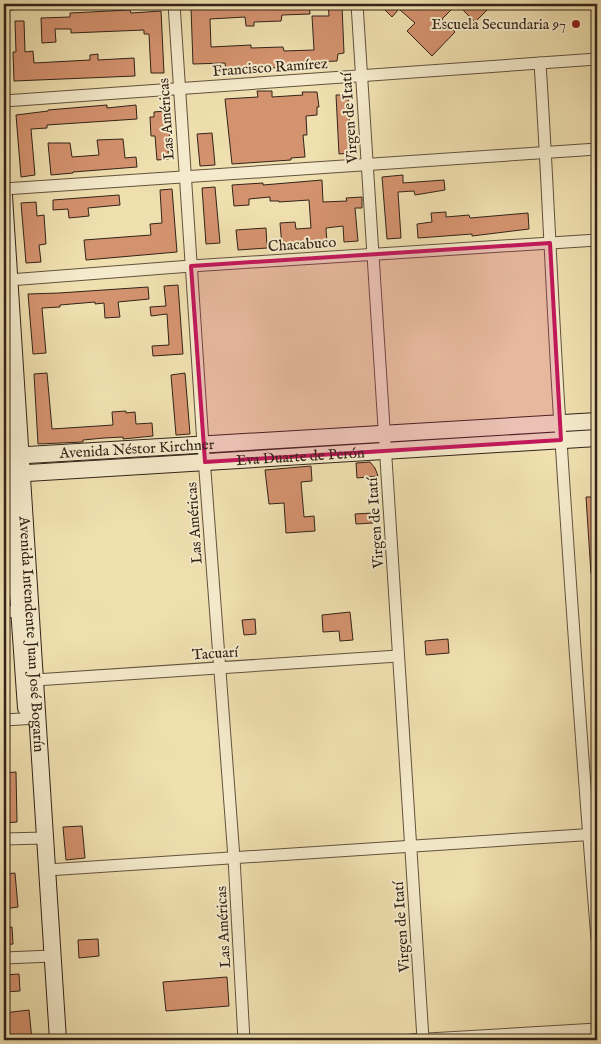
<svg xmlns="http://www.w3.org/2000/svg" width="601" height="1044" viewBox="0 0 601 1044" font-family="'IM FELL English',serif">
  <rect width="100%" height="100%" fill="#f0e0b0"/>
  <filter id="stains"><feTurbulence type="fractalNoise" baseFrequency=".004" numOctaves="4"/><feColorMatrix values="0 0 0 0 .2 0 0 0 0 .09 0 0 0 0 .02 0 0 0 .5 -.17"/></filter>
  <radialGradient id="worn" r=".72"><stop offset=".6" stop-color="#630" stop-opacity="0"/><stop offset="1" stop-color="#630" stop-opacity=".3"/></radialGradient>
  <!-- building -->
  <g fill="#d4936f" stroke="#322318">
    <polygon points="239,4 244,4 244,6 267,4 309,4 310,14 282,15 281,21 254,22 254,26 246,26 245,17 210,19 211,47 251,45 251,48 283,47 284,51 314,50 312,16 329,16 328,4 336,4 336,6 342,6 344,53 338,54 337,61 315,62 315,65 226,71 225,63 193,64 191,8"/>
    <polygon points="379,4 493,4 475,22 457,4 442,19 455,32 432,56 407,31 415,23 399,9 392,17"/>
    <polygon points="130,10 131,13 161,11 164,73 151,73 149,34 144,34 144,30 71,33 71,29 55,29 56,42 42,43 41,18 70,17 70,13"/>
    <polygon points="15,21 24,21 25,52 33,51 34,63 90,60 90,55 98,54 98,60 134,58 135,76 14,81 13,52 16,52"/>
    <polygon points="257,91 272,91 272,97 303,95 302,92 317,92 319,107 317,107 317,115 306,116 307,135 303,135 305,157 291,158 291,160 232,164 225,99 258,97"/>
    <polygon points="336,95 348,95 351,153 339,154"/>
    <polygon points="107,105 107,108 136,105 137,119 47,125 47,128 31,129 35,175 21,177 16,115 48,111 48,110"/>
    <polygon points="165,111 166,121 168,121 171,151 168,151 169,159 157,160 155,136 151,136 150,117 154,117 154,112"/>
    <polygon points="212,133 215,165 200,166 197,134"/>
    <polygon points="123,139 125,158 136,157 137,167 73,172 73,173 51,175 48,143 70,143 72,157 99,155 97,140"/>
    <polygon points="403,175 403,183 444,180 445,190 415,195 414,191 398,192 401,238 387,239 382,177"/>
    <polygon points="322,180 323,202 347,201 346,198 362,197 362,208 355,208 358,241 344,242 343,226 326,228 327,244 282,247 280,223 295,222 296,229 311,228 309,200 279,202 279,201 270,201 270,197 249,199 249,205 234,206 232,185 263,183 263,185"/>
    <polygon points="215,187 220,243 206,244 202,188"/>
    <polygon points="172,189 177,252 86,260 84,240 151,235 150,224 162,223 160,190"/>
    <polygon points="119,195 120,205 88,208 89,216 69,218 68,209 53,210 53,200"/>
    <polygon points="36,202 37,216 44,215 46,244 39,245 41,262 26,263 21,203"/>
    <polygon points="446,212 446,217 469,215 470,218 528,213 529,229 472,236 472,234 418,238 417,224 432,222 431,213"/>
    <polygon points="266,228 267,248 238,250 236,230"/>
    <polygon points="178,285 183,354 153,356 152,346 169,345 167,314 151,316 150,307 166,306 164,286"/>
    <polygon points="148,287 149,299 118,302 120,317 105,318 104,303 95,304 95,302 60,305 60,307 42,308 46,353 33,354 28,294 59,293"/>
    <polygon points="47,373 52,429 113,425 112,412 126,411 126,413 135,412 136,424 152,423 153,436 123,439 123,437 104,438 83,440 83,442 38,444 34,374"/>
    <polygon points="185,373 190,434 176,435 171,375"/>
    <polygon points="370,462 375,468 378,476 357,478 356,463"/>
    <polygon points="311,466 312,481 301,482 304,517 314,516 315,531 286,533 284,503 269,504 265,470"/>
    <polygon points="586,497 597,497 597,574 591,574"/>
    <polygon points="372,513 373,523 356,524 355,514"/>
    <polygon points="350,612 353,640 340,641 339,631 323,632 322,615"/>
    <polygon points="255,619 256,634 244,635 242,620"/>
    <polygon points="448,639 449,653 426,655 425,641"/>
    <polygon points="16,772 17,822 4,823 4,811 7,811 4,773"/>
    <polygon points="82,826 85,858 66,860 63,827"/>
    <polygon points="15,873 18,907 4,909 4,874"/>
    <polygon points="12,927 13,944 4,945 4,928"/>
    <polygon points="98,939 99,956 79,958 78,940"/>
    <polygon points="19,974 20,991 4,992 4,975"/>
    <polygon points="227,977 229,1006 166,1011 163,982"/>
    <polygon points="29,1010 32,1040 8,1040 7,1031 4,1031 4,1013"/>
  </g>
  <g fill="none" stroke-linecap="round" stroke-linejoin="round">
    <!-- street casing -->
    <g stroke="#62523e" stroke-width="13">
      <g id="street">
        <polyline points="4,4 12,4"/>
        <polyline points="174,4 203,444 234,858 244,1040"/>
        <polyline points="357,4 423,1039"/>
        <path d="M540 63C548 184 552 304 560 425 571 596 583 768 597 939"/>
        <polyline points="4,101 597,59"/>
        <polyline points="4,189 597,149"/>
        <polyline points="9,280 191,266 597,240"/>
        <polyline points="4,612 24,611"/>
        <polyline points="35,680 398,656"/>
        <polyline points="4,720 38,718"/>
        <polyline points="4,839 45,838"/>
        <polyline points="47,870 597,834"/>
        <polyline points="4,958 53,956"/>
        <polyline points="411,1040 597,1029"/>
      </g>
    </g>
    <!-- secondary casing -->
    <g stroke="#322318" stroke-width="18">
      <g id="secondary">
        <path id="s1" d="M4 196 58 1040"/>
        <polyline points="4,394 26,708"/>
        <path id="s2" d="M11 456 597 421"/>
        <path id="s3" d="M11 474 597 438"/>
      </g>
    </g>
    <!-- street -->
    <use href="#street" stroke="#f5ebcc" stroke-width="11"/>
    <!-- secondary -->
    <use href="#secondary" stroke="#f5ebcc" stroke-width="16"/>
  </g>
  <!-- marked area -->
  <path fill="#c2185b" fill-opacity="0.2" stroke="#c2185b" stroke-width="4" stroke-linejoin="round" d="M550 243 561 440 205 462 191 266Z"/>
  <!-- markers -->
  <circle fill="#8f2418" stroke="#f5ebcc" stroke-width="2" cx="576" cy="24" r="5"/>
  <g text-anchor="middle" stroke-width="4" stroke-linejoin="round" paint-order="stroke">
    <!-- poi labels -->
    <g font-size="15" fill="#322318" stroke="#f5ebcc" text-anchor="end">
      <text x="566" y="29">Escuela Secundaria 97</text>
    </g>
    <!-- street labels -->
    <g font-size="15" fill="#322318" stroke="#f5ebcc">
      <text transform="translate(270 67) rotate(-4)" y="5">Francisco Ramírez</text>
      <text transform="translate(349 118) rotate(-94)" y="5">Virgen de Itatí</text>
      <text transform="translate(166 119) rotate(-94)" y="5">Las Américas</text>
      <text transform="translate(302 244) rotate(-4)" y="5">Chacabuco</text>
      <text dy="5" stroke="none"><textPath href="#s2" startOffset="126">Avenida Néstor Kirchner</textPath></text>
      <text dy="5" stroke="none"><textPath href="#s3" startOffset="290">Eva Duarte de Perón</textPath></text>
      <text transform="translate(194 523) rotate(-94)" y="5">Las Américas</text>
      <text transform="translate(375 523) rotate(-94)" y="5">Virgen de Itatí</text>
      <text dy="5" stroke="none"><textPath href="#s1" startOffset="439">Avenida Intendente Juan José Bogarín</textPath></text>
      <text transform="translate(215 653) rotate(-4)" y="5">Tacuarí</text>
      <text transform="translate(223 927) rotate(-93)" y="5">Las Américas</text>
      <text transform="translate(401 927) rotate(-94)" y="5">Virgen de Itatí</text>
    </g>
  </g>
  <!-- margin -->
  <rect width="601" height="1044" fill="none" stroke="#f0e0b0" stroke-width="20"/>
  <rect x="5" y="5" width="591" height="1034" fill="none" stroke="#322318" stroke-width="2.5"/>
  <rect x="10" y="10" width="581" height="1024" fill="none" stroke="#322318"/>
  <rect width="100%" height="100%" filter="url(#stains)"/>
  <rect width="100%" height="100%" fill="url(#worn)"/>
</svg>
